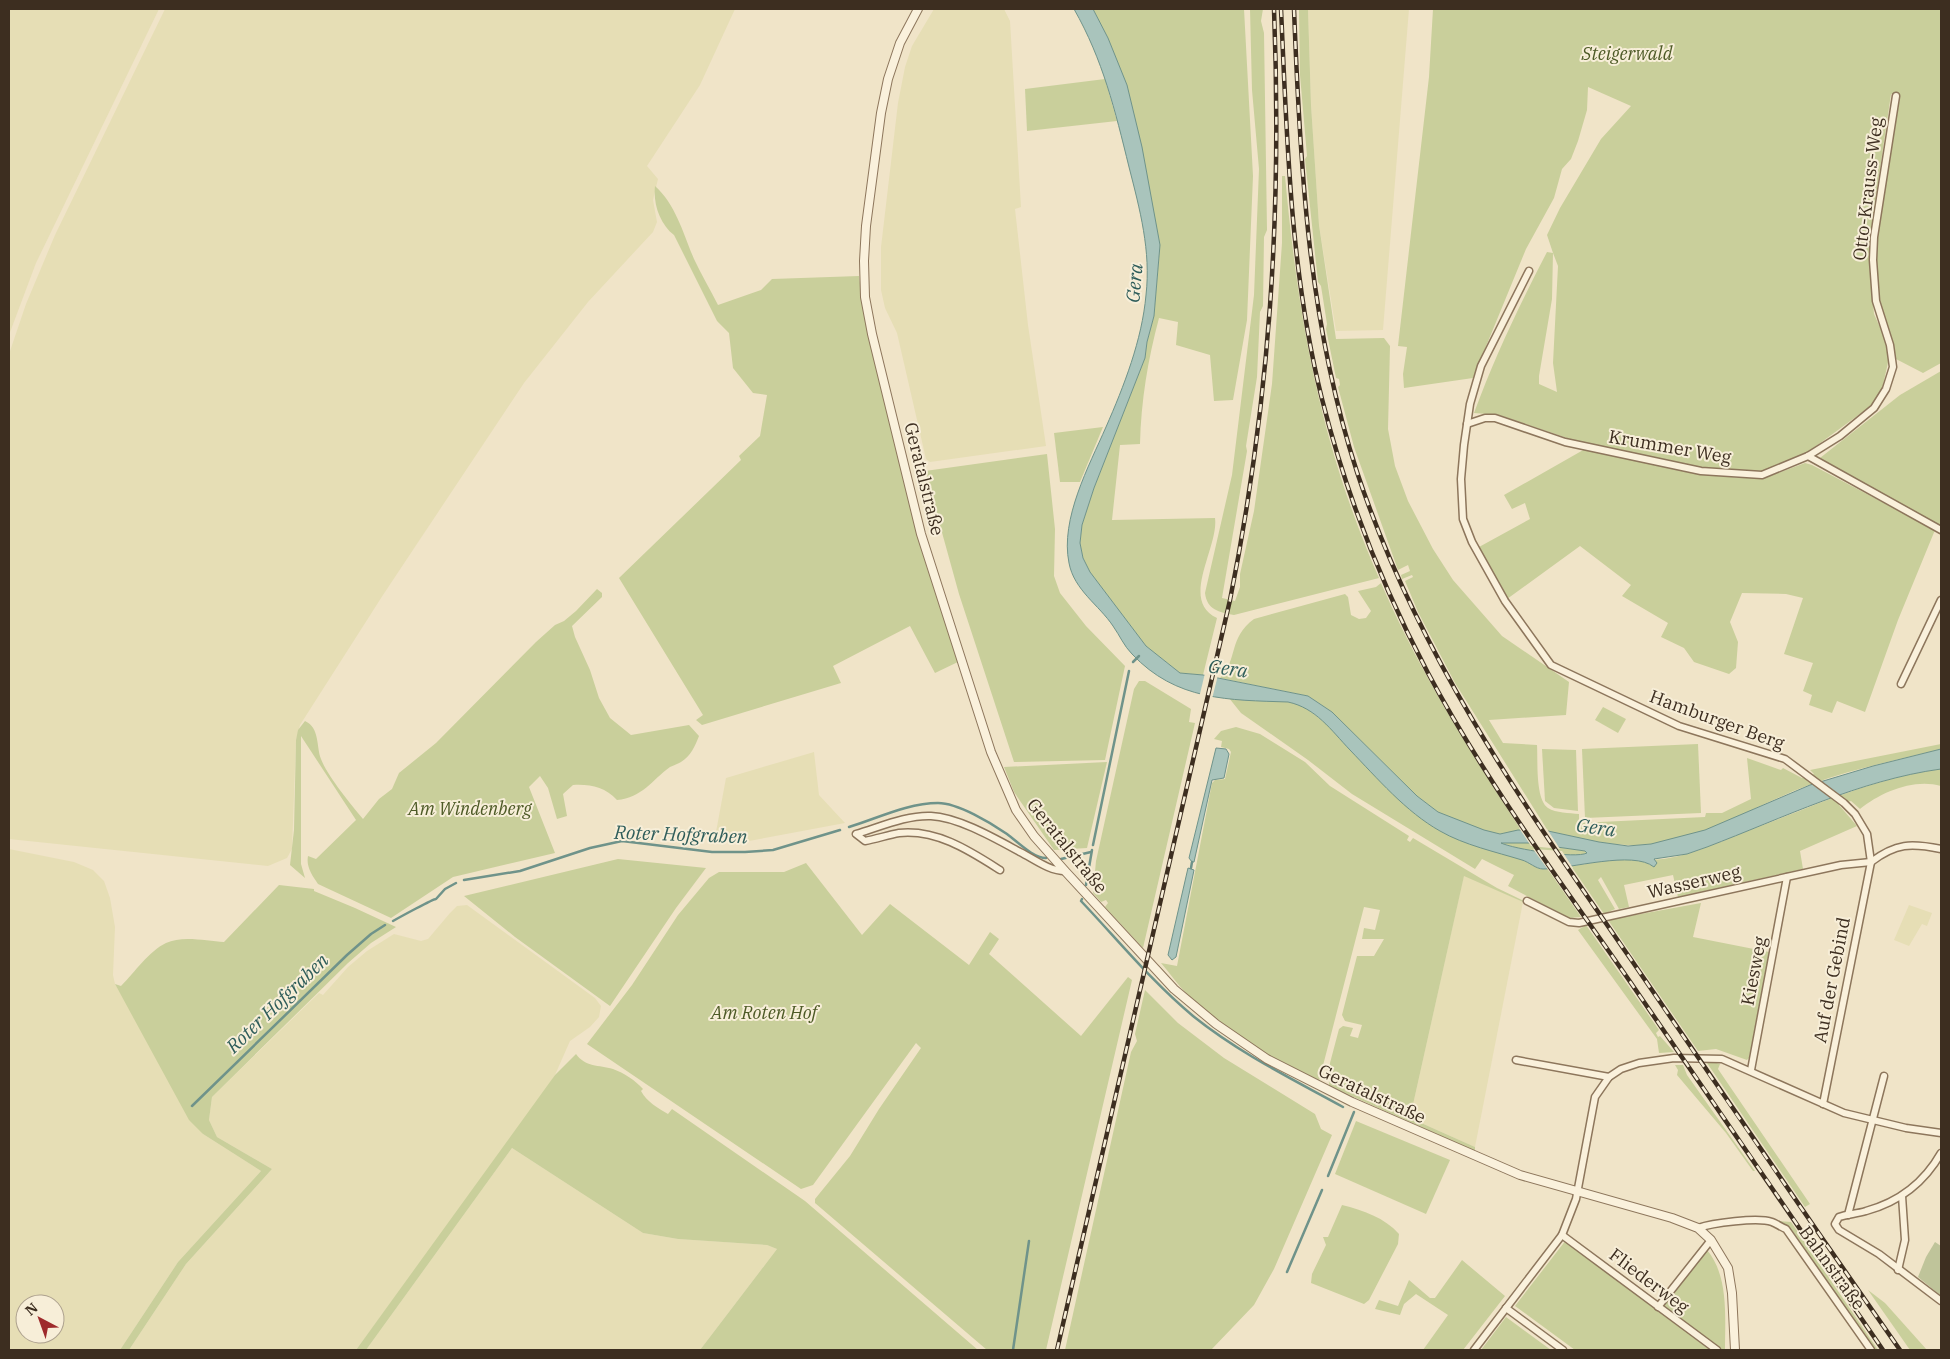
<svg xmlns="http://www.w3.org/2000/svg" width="1950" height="1359" viewBox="0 0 1950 1359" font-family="'IBM Plex Serif',serif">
  <rect width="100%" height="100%" fill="#f0e4c8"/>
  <!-- farmland -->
  <g fill="#e6deb5" fill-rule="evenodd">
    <polygon points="9,9 159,9 36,263 9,335"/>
    <polygon points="165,9 735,9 700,85 647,166 658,179 653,200 657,222 653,232 588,302 524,383 383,595 300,725 296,740 292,849 287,858 268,866 9,839 9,354 26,304 55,235"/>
    <polygon points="934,9 1004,9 1010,21 1021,207 1015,209 1028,325 1046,446 930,462 926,459 897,333 885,308 881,290 881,247 898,103 905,67 912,46"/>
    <polygon points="1308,9 1409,9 1383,330 1336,331 1319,225 1311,105"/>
    <polygon points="814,752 819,795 845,823 749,841 716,832 726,778"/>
    <path d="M9 849 74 862 93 870 104 881 110 898 115 927 113 975 115 984 203 1134 261 1171 178 1262 120 1350H9ZM25 1304H55V1334H25Z"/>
    <polygon points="1464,875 1523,902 1475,1147 1410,1118"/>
    <polygon points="467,905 595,998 601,1006 599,1017 590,1027 570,1041 555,1075 531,1112 356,1350 129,1350 186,1264 272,1169 217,1137 209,1120 212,1097 319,993 323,995 348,967 367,951 394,934 421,941 428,939 450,913 457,906"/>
    <polygon points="1909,905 1932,913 1927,926 1922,924 1909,946 1894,940"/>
    <polygon points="512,1148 643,1233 678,1239 767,1245 777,1249 700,1350 366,1350"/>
  </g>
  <!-- green -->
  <g fill="#c9cf9b" fill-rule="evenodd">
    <path d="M1093 9H1244L1253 176 1247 320 1233 400 1214 401 1210 355 1176 345 1178 322 1159 318C1148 359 1141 401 1140 444L1120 445 1112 520 1215 518C1219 547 1179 601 1217 618L1203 675 1180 673 1146 646 1090 572 1083 558 1080 543 1082 525 1094 488 1145 358 1147 342 1154 316 1160 245 1127 86 1108 38Z"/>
    <path d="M1250 9H1263L1261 21 1264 33 1267 230 1264 237 1263 306 1260 312 1257 377 1246 446 1247 451 1222 598 1235 601 1240 587V574L1254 511 1272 384 1282 243V176H1285C1298 319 1321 446 1379 578L1234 615C1219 612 1207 610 1205 593L1232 475 1254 295 1259 169 1252 90Z"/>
    <path d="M1299 9H1308L1311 105 1319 225 1336 339 1384 338 1390 346 1388 429 1395 466 1408 501 1433 549 1453 580 1502 636 1569 682 1566 715 1489 720 1503 743 1537 745C1538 760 1535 799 1548 808 1556 813 1569 813 1579 814V823L1705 817 1706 813H1722L1751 799 1747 758 1781 770 1783 768 1802 778 1814 774 1810 770 1941 744V749C1897 760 1852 769 1809 785 1752 806 1690 848 1627 845 1600 844 1575 837 1548 831L1455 683 1418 612 1405 581 1413 577 1412 575 1402 579 1401 575 1410 571 1408 565 1398 570 1354 447 1338 387 1340 385 1339 379 1336 378 1326 329 1327 324 1321 286 1318 282 1305 159 1307 156 1300 75Z"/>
    <path d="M1433 9H1941V363L1923 373 1896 359C1889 329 1876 301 1875 269 1874 217 1891 151 1900 98L1891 94 1871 230 1869 260 1874 314 1887 343 1889 358 1881 394 1868 408 1808 452 1766 471 1762 479 1805 463 1812 465 1935 530 1898 620 1865 712 1837 701 1832 713 1809 705 1812 695 1803 691 1813 663 1784 654 1803 598 1786 594 1742 593 1730 622 1738 642 1736 668 1729 674 1694 662 1684 648 1661 637 1668 623 1622 596 1631 585 1580 546 1507 599 1479 547 1530 519 1525 503 1512 509 1504 495 1585 449 1695 474 1744 478 1747 473 1699 467 1591 446 1499 415 1474 413C1495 356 1519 306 1547 252L1553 253 1547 235 1560 208 1601 139 1631 106 1588 87 1587 110 1578 141 1571 159 1562 169 1554 198 1526 249 1473 378 1404 388 1403 374 1407 347 1398 346 1429 77ZM1553 253 1558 266 1553 363 1557 392 1539 384V376L1552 299Z"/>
    <polygon points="1105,79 1117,121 1027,131 1025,89"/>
    <path d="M655 186C676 205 683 233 694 259 701 274 710 289 718 305L761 290 772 279 859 276 865 319 927 568 960 661 935 673 910 626 833 666 841 683 702 725 696 720 703 715 619 578 741 460 739 456 760 436 767 395 753 393 733 368 729 333 717 321 674 235C660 224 653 204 655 186Z"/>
    <polygon points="1941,371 1941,526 1820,458 1900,395"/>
    <polygon points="1103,427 1080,482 1060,482 1054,433"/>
    <polygon points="1047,454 1055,529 1054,576 1060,593 1086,626 1125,666 1105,760 1014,762 959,594 925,471"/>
    <path d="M1381 583C1419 671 1469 750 1521 830L1500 834 1484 831 1438 812 1417 796 1332 712 1308 696 1220 678C1238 660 1228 638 1254 619L1345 594 1348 597 1351 615 1359 619 1366 618 1371 611 1358 591 1376 587Z"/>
    <path d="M597 589 602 593V597L572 626 575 637 590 670 599 698 610 718 631 735 689 725 699 736C695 746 691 756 681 762 678 764 674 765 670 767 652 780 642 798 617 800 605 787 590 784 573 785L563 794 567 816 557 819 548 788 540 776 529 787 555 853 453 877 391 918 318 884C312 875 306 867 308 856L316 859 356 820 301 736V864L305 878 290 865 294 830 296 740 298 730 305 721C320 728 316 746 321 759 328 777 350 803 363 819L379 799 392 789 399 773 436 743 536 642 555 625 564 621 576 611Z"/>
    <polygon points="1139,681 1145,681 1191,709 1189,722 1195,723 1143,948 1105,907 1108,903 1106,900 1101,902 1093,893 1096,861 1134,689"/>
    <polygon points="1229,698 1288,702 1302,705 1332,728 1362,762 1414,813 1440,831 1523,860 1540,869 1547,868 1581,917 1569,918 1508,886 1514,875 1482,859 1475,869 1352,794 1308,760 1241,713"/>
    <polygon points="1603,707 1626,719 1618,733 1595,720"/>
    <path d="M1236 727 1260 734 1305 762 1330 786 1409 836 1407 840 1410 842 1413 838 1497 888 1524 901 1523 902 1464 876 1410 1118 1475 1147V1151L1329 1086 1330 1063 1339 1029 1343 1026 1353 1028 1350 1036 1358 1038 1362 1025 1345 1021 1342 1015 1357 956H1374L1384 939H1362L1364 928 1375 930 1380 910 1364 907 1319 1081C1272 1060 1223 1029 1186 993 1177 984 1170 973 1161 963L1177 966 1212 783 1215 780 1225 779 1231 752 1229 749 1221 747 1222 741 1214 739 1221 731Z"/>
    <polygon points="1698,744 1701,813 1585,818 1582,749"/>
    <polygon points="1542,749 1576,750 1578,811 1554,808 1545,801"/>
    <polygon points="1107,762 1087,848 1054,850 1014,792 1004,767"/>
    <path d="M1941 769V786C1914 778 1881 792 1860 809L1851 801 1839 805 1857 826 1800 851 1803 869 1678 897 1673 875 1624 885 1629 907 1619 909 1601 877 1598 880 1615 909 1604 914 1571 866C1595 864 1635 852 1654 867L1653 860C1685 858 1715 844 1745 832 1809 808 1873 778 1941 769Z"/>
    <path d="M1499 842 1529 843 1585 851 1587 853C1574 860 1514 849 1499 842Z"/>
    <polygon points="618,859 706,868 676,908 610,1006 515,937 464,896"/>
    <polygon points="806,863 862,935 890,904 969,965 990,932 999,939 989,954 1081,1036 1128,977 1132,980 1046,1350 987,1350 815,1203 815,1199 850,1156 879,1109 921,1048 916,1043 813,1185 801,1189 587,1044 632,985 678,915 709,878 719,872 784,872"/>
    <path d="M279 885 314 889V891L355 908 396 927 371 943 348 963 212 1097 209 1120 217 1137 272 1169 186 1264 129 1350H120L178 1262 261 1171 203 1134 189 1120 115 984 121 986C135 972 149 951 166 943 182 935 207 941 224 942Z"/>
    <polygon points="1701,903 1693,937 1769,952 1749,1058 1747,1060 1716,1049 1698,1051 1608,920"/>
    <polygon points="1586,925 1659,1030 1656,1033 1658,1037 1660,1036 1674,1052 1659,1053 1657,1039 1578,930"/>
    <polygon points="1145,990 1178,1023 1224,1058 1315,1114 1321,1129 1332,1135 1274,1269 1254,1305 1211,1350 1065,1350 1131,1052 1137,1041 1135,1034"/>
    <path d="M576 1054C585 1067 599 1065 613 1069 624 1073 635 1080 643 1089L641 1091C647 1102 658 1108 668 1114L672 1109 805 1201 978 1350H700L777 1249 767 1245 678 1239 643 1233 512 1148 366 1350H356L555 1075Z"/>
    <polygon points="1713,1062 1720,1064 1718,1069 1810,1204 1805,1207 1707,1063"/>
    <polygon points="1675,1065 1683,1065 1687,1075 1755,1171 1753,1171 1726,1133 1677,1075 1678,1070"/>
    <polygon points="1356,1121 1450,1160 1426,1214 1335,1174"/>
    <path d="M1342 1205C1363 1210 1385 1218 1399 1234L1398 1244 1369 1300 1364 1304 1311 1283 1312 1274 1326 1245 1323 1237H1328Z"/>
    <polygon points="1778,1221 1791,1222 1878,1350 1875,1350 1791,1229"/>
    <polygon points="1566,1240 1713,1350 1575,1350 1515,1306"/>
    <path d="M1707 1250C1729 1276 1725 1318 1725 1350H1721L1662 1307Z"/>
    <polygon points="1462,1260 1505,1296 1463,1350 1423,1350 1448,1315 1416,1294 1404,1304 1400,1315 1375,1309 1379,1300 1398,1306 1409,1280 1430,1298 1435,1298"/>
    <polygon points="1868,1290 1885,1303 1927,1350 1910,1350"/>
    <polygon points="1506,1317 1551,1350 1481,1350"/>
  </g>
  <!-- cemetery -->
  <polygon fill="#bfc49a" points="1935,1242 1941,1246 1941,1296 1918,1277 1926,1257"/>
  <!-- water -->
  <g fill="#a9c4bc" stroke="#6f938a" fill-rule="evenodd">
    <path d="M1074 9H1093L1108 38 1127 85 1142 147 1160 245 1154 316 1147 342 1145 358 1094 488 1082 525 1080 543 1083 558 1090 572 1146 646 1180 673 1203 675 1308 696 1332 712 1417 796 1438 812 1484 830 1500 834 1518 830 1548 831 1599 842 1628 846 1651 844 1705 830 1810 785 1873 766 1941 749V769C1860 780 1783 818 1707 847L1687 854 1654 859 1657 863 1654 867C1633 850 1571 869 1543 869 1536 869 1529 862 1522 860 1496 852 1464 845 1440 831 1406 812 1377 778 1350 750 1331 730 1316 708 1288 702 1229 700 1176 701 1132 654 1124 646 1120 636 1113 626 1099 605 1074 590 1069 563 1060 519 1089 466 1106 427 1124 386 1142 340 1146 295 1151 251 1140 210 1129 167 1115 110 1103 60 1074 9ZM1501 843H1529L1585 851 1587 853C1575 859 1514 849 1501 843Z"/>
    <polygon points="1216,748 1226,749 1229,754 1224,778 1212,780 1194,862 1192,862 1189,858"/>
    <polygon points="1188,868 1194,870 1176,957 1172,960 1168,955"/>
  </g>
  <!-- pier -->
  <g fill="#f0e4c8">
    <polygon points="1205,673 1218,675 1212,699 1199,698"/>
    <polygon points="1519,828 1547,829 1560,849 1531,846"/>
    <polygon points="1533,849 1562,851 1573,868 1549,871"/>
  </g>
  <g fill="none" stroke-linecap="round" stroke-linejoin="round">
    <!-- stream -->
    <g stroke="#6f938a" stroke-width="2.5">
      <polyline points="1133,662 1139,656"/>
      <path d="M849 827C878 818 908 803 938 803 958 803 991 823 1007 834 1018 842 1033 858 1046 858"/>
      <polyline points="1093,845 1129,671"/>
      <polyline points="1061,859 1091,852"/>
      <polyline points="1191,868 1192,862"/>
      <polyline points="464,880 520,871 590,848 622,841 712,852 745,852 773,850 840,830"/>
      <polyline points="1086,885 1092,850"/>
      <path d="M1082 899 1081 901C1117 939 1152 982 1193 1016 1239 1053 1292 1079 1343 1107"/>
      <path d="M393 921C400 917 433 899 436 899L445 889 456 883"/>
      <polyline points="192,1106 347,955 371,934 385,925"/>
      <polyline points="1328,1176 1354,1112"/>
      <polyline points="1287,1272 1322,1190"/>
      <polyline points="1013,1350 1029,1241"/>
    </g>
    <!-- minor casing -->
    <g stroke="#8d765c" stroke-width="9">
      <g id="minor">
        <polyline points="1529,271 1481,366 1470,404 1464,445 1461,479 1463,519 1472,542 1505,601 1551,665 1679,726 1785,759 1844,803 1855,814 1867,834 1871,862 1823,1104"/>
        <polyline points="1467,424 1485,418 1495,418 1565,442 1701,471 1762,475 1808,456 1840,436 1874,408 1886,389 1893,367 1890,345 1876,301 1873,260 1874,237 1896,96"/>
        <polyline points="1808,456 1941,530"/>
        <polyline points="1901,684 1941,600"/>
        <path d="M1871 862C1896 843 1911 843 1941 849"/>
        <path d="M1000 870C970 851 937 829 899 833 888 835 876 839 865 841L856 834C880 827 906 815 931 816 958 817 996 839 1020 852 1034 859 1049 871 1065 871"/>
        <polyline points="1527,901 1569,922 1579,923 1841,865 1871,862"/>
        <polyline points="1516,1060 1609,1077"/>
        <polyline points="1751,1070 1787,877"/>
        <path d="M1941 1153C1924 1183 1899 1202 1866 1211 1857 1214 1847 1214 1839 1217L1835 1224 1839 1230 1879 1254 1941 1301"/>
        <polyline points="1848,1215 1884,1076"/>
        <path d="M1698 1228C1712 1223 1758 1217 1772 1222 1777 1224 1781 1227 1786 1229L1871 1350"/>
        <polyline points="1562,1235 1717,1350"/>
        <polyline points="1898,1270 1905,1240 1902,1196"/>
        <polyline points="1658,1307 1711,1240"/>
        <polyline points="1506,1308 1563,1350"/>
        <polyline points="1474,1350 1562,1235 1576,1199 1595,1097 1609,1077 1621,1069 1639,1063 1674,1058 1722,1059 1844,1113 1906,1128 1941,1133"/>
      </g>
    </g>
    <!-- tertiary casing -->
    <g stroke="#8d765c" stroke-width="10">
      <polyline id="tertiary" points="918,9 900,43 888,79 881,113 866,226 864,261 865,297 872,334 921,534 991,752 1016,810 1034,836 1065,871 1174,989 1216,1024 1267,1059 1352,1102 1520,1175 1672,1218 1698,1228 1711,1240 1728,1268 1732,1293 1735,1350"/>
    </g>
    <!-- minor -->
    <use href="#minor" stroke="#faf1dc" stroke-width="6"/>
    <!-- tertiary -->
    <use href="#tertiary" stroke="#faf1dc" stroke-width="8"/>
    <!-- rail casing -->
    <g stroke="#3d2e20" stroke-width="4.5">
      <g id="rail">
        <path d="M1281 9C1287 139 1290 271 1322 399 1346 494 1382 586 1428 673 1486 782 1561 882 1631 983 1715 1105 1799 1227 1883 1350"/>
        <path d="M1294 9C1300 166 1308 321 1357 472 1416 652 1523 804 1630 958 1719 1089 1809 1220 1900 1350"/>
        <path d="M1057 1350 1230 600C1270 400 1282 213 1274 9"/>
      </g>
    </g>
    <!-- rail -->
    <use href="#rail" stroke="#f7eed8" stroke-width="2.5" stroke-dasharray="8" stroke-linecap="butt"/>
  </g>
  <g text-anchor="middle" stroke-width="4" stroke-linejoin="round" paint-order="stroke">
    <!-- park labels -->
    <g font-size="18" font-style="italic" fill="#4d5a26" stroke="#f7eed8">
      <text x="1627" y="60">Steigerwald</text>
      <text x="470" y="815">Am Windenberg</text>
      <text x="764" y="1019">Am Roten Hof</text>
    </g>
    <!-- street labels -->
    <g font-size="18" fill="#3d2e20" stroke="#f7eed8">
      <text transform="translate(1868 189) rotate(-83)" y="6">Otto-Krauss-Weg</text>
      <text transform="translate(1670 447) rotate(10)" y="6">Krummer Weg</text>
      <text transform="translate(924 479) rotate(76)" y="6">Geratalstraße</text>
      <text transform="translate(1717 720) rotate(20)" y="6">Hamburger Berg</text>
      <text transform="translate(1067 846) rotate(51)" y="6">Geratalstraße</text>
      <text transform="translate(1694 882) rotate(-13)" y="6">Wasserweg</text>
      <text transform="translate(1754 971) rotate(-79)" y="6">Kiesweg</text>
      <text transform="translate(1832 980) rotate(-79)" y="6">Auf der Gebind</text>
      <text transform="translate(1372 1094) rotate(25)" y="6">Geratalstraße</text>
      <text transform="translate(1832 1268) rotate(54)" y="6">Bahnstraße</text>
      <text transform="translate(1649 1281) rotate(37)" y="6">Fliederweg</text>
    </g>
    <!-- water labels -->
    <g font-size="19" font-style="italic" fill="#2f5d5a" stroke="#f7eed8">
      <text transform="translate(1134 283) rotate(-85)" y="7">Gera</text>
      <text transform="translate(1228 668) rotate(8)" y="7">Gera</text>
      <text transform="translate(1596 827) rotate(8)" y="7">Gera</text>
      <text transform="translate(681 834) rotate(2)" y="7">Roter Hofgraben</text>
      <text transform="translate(277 1003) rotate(-44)" y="7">Roter Hofgraben</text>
    </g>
  </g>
  <!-- border -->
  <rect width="1950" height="1359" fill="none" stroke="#3d2e20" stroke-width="20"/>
  <!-- north arrow -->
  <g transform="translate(40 1319) rotate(319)"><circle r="24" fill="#f7eed8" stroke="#ada18e"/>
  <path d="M0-4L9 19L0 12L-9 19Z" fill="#9e2a2b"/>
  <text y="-8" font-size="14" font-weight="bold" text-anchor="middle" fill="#3d2e20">N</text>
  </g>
</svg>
